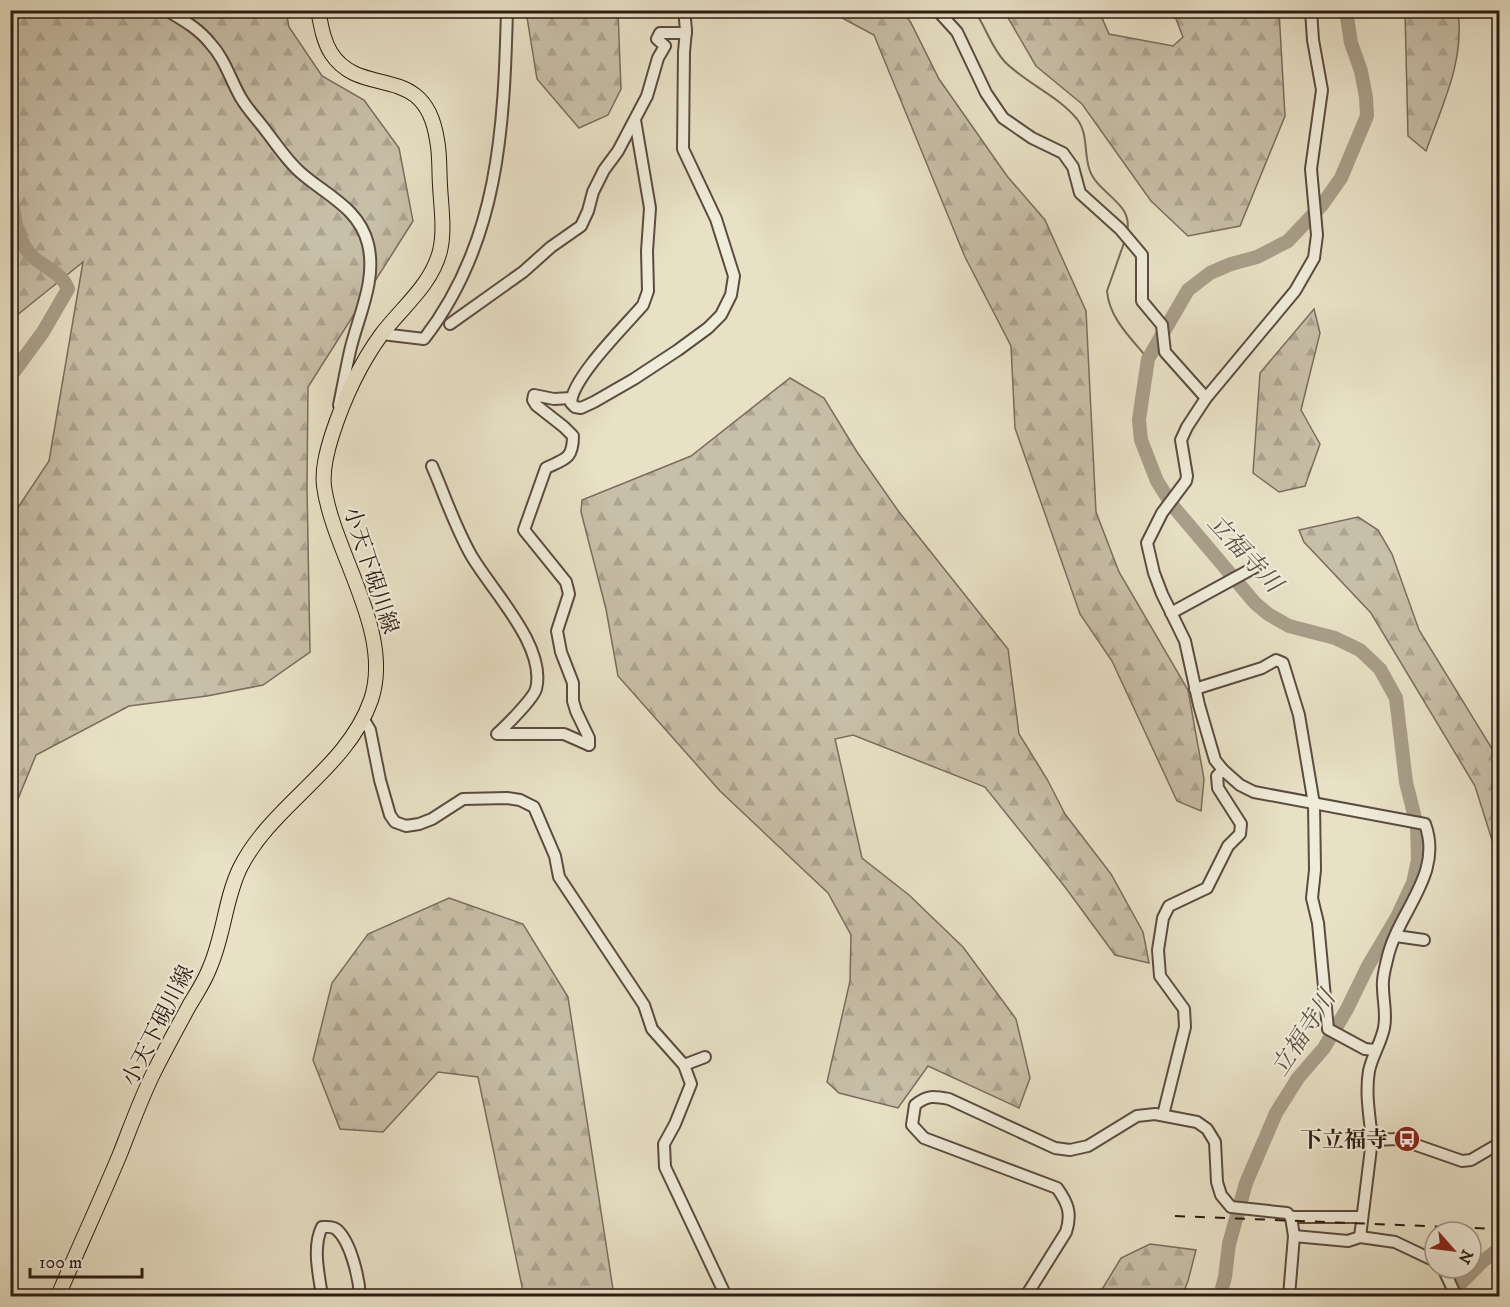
<svg xmlns="http://www.w3.org/2000/svg" width="1510" height="1307" viewBox="0 0 1510 1307" font-family="'IM FELL DW Pica','Noto Serif JP',serif">
  <defs>
    <pattern id="forest-firs" width="22" height="20" patternUnits="userSpaceOnUse" patternTransform="scale(1.5)"><rect width="22" height="20" fill="#c8bfa8"/><path d="M5 1l3.5 6h-7zM16 11l3.5 6h-7z" fill="#aca490"/></pattern>
  </defs>
  <rect width="100%" height="100%" fill="#e8e1c6"/>
  <filter id="stains"><feTurbulence type="fractalNoise" baseFrequency=".00333" numOctaves="4"/><feColorMatrix values="0 0 0 0 .2 0 0 0 0 .09 0 0 0 0 .02 0 0 0 .5 -.17"/></filter>
  <radialGradient id="worn" r=".72"><stop offset=".6" stop-color="#630" stop-opacity="0"/><stop offset="1" stop-color="#630" stop-opacity=".3"/></radialGradient>
  <!-- forest -->
  <g fill="url(#forest-firs)" stroke="#7a6d5e" stroke-width="1.5">
    <polygon points="11,11 286,11 289,27 322,76 364,100 399,148 413,221 308,387 307,487 310,652 263,685 207,696 129,706 36,755 11,816 11,518 49,461 83,262 11,320"/>
    <polygon points="526,11 618,11 621,89 608,115 579,128 537,79"/>
    <polygon points="829,11 903,11 911,23 939,79 1007,176 1045,220 1086,311 1096,512 1119,572 1188,690 1204,779 1201,811 1177,801 1112,661 1080,614 1015,428 1011,346 965,257 874,35"/>
    <polygon points="1004,11 1099,11 1109,34 1173,46 1183,37 1176,19 1164,11 1279,11 1285,116 1240,226 1188,236 1151,201 1082,104 1036,66"/>
    <path d="M1405 11H1458C1465 61 1442 105 1426 151L1408 136Z"/>
    <polygon points="1314,309 1320,333 1301,410 1320,444 1305,486 1279,492 1253,473 1260,373"/>
    <polygon points="790,378 824,398 857,452 899,512 1008,649 1019,734 1047,779 1065,814 1111,874 1143,932 1149,963 1115,955 1065,887 985,787 853,735 835,739 862,858 909,895 963,947 1016,1019 1030,1078 1019,1108 928,1066 898,1108 839,1093 827,1082 850,981 851,935 828,893 720,791 618,676 606,609 581,512 582,500 691,456"/>
    <polygon points="1358,517 1378,530 1392,554 1419,630 1491,747 1499,764 1499,898 1497,856 1475,786 1371,613 1304,542 1299,530"/>
    <polygon points="449,898 523,924 568,997 614,1296 524,1296 478,1077 438,1072 383,1132 340,1129 313,1060 332,983 368,934"/>
    <polygon points="1150,1244 1196,1250 1188,1281 1182,1296 1098,1296 1121,1258"/>
  </g>
  <g fill="none" stroke-linecap="round" stroke-linejoin="round">
    <!-- stream -->
    <g stroke="#766a5a" stroke-width="2">
      <path d="M974 10C986 27 991 47 1005 62 1027 84 1057 95 1077 119 1088 133 1084 152 1089 168 1096 194 1134 202 1127 232"/>
      <path d="M1125 240 1107 291C1109 318 1131 338 1148 359"/>
    </g>
    <!-- river -->
    <g stroke="#a89e89" stroke-width="14">
      <path d="M10 187C14 211 14 240 34 258 47 269 61 272 68 289L43 332 10 377"/>
      <polyline points="1220,1296 1225,1277 1229,1244 1246,1183 1276,1113 1298,1078 1324,1048 1347,1009 1368,966 1397,917 1413,883 1418,860 1417,826 1406,782 1396,698 1380,669 1360,650 1335,638 1289,626 1268,614 1255,603 1172,505 1157,481 1141,440 1139,420 1142,399 1148,359 1188,290 1210,273 1231,264 1257,257 1288,241 1322,205 1341,178 1367,116 1366,97 1361,71 1351,43 1346,10"/>
      <polyline points="1448,1296 1483,1261 1500,1248"/>
    </g>
    <!-- minor casing -->
    <g stroke="#5b4c40" stroke-width="14">
      <g id="minor">
        <path d="M166 10C183 20 198 28 210 43 225 59 230 79 241 98 248 110 258 120 266 131 277 145 287 161 301 173 326 195 359 208 368 244 377 281 358 316 350 351 346 369 343 386 339 405"/>
        <polyline points="937,10 957,32 986,93 1003,118 1032,138 1063,153 1073,167 1080,193 1120,229 1142,255 1142,301 1162,325 1165,352 1206,398"/>
        <path d="M1311 10 1313 40 1322 90 1311 169 1317 235 1314 258 1295 291 1206 398 1187 427 1181 440 1187 476 1186 481 1162 513 1147 543 1154 573 1162 594 1185 641 1199 705 1215 760 1223 770 1240 785 1254 792 1425 824C1444 875 1397 912 1387 960 1385 968 1382 979 1383 987 1383 1001 1387 1014 1384 1028 1381 1043 1372 1056 1369 1071 1365 1094 1370 1118 1372 1140"/>
        <path d="M635 120 650 208 647 251 648 291 643 305C625 326 572 378 571 403L575 407 581 408 594 402 634 379 678 350 708 328 721 315 731 295 734 276 716 219 683 149 684 52 686 30 684 10"/>
        <polyline points="450,324 523,272 551,247 581,226 588,211 593,192 604,170 618,151 647,96 658,58 665,46 657,39 660,33 686,33"/>
        <path d="M382 334 424 339C499 242 504 128 507 10"/>
        <path d="M571 398 554 399 534 395 533 400 536 405 564 427 573 436C573 459 565 459 546 468L524 530 566 582 569 594 557 631 561 652 573 683V701L576 711 589 738V745"/>
        <path d="M432 466C445 496 455 527 471 555 491 590 547 646 536 689 533 699 505 727 497 734H564L589 745"/>
        <polyline points="1171,613 1257,566"/>
        <polyline points="1195,689 1262,668 1276,660 1283,663 1299,715 1314,804 1315,870 1312,898 1318,923 1328,1029 1365,1049 1375,1050"/>
        <polyline points="363,718 370,730 380,780 390,815 395,822 406,826 419,824 432,819 463,799 507,798 520,800 534,807 555,856 559,877 644,1005 652,1029 684,1065 691,1084 675,1124 664,1144 665,1167 724,1292 724,1296"/>
        <polyline points="1396,936 1424,940"/>
        <polyline points="684,1065 705,1057"/>
        <polyline points="1163,1115 1185,1027 1184,1009 1160,976 1158,950 1163,918 1169,906 1207,888 1228,846 1240,834 1241,824 1218,788 1217,776 1223,770"/>
        <polyline points="1294,1236 1348,1241 1360,1237 1395,1242 1435,1261"/>
        <polyline points="1360,1237 1372,1140 1399,1139 1462,1161 1471,1160 1500,1143"/>
        <polyline points="1443,1268 1456,1296"/>
        <path d="M322 1296C319 1275 312 1247 322 1227 327 1227 332 1226 336 1229 351 1241 359 1279 360 1296"/>
        <path d="M1026 1296 1066 1232C1072 1214 1068 1203 1057 1188L924 1138 912 1125 915 1105C927 1095 934 1096 949 1099L1055 1148 1070 1150 1088 1146 1137 1116 1155 1114 1197 1122 1207 1129 1215 1142 1217 1182 1221 1195 1231 1207 1287 1213 1291 1217H1362"/>
        <polyline points="1289,1296 1294,1236 1291,1217"/>
      </g>
    </g>
    <!-- major casing -->
    <g stroke="#2c1b13" stroke-width="16">
      <path id="major" d="M58 1296C78 1249 100 1202 120 1154 131 1126 141 1098 154 1072 165 1050 177 1028 189 1006 196 994 205 981 210 967 224 935 225 899 240 868 272 804 347 769 371 700 394 632 333 553 324 486 322 469 327 451 332 435 343 401 360 364 381 335 401 308 431 286 440 251 445 230 441 206 440 185 439 170 440 154 437 140 425 60 361 100 331 53 323 40 321 25 318 10"/>
    </g>
    <!-- minor -->
    <use href="#minor" stroke="#f0ecda" stroke-width="10"/>
    <!-- major -->
    <use href="#major" stroke="#e8e1c6" stroke-width="14"/>
    <!-- rail -->
    <polyline stroke="#2c1b13" stroke-width="2" stroke-dasharray="10 10" stroke-linecap="butt" points="1175,1216 1500,1229"/>
  </g>
  <!-- icons -->
  <defs>
    <g id="bus-disc" transform="scale(1.35)"><circle r="9.5" fill="#8f2418" stroke="#f0ecda"/><path d="M-5-6H5V4H4V6H2V4H-2V6H-4V4H-5ZM-3.5-4V0h7V-4ZM-3.5 1.2v1.5H-2V1.2ZM2 1.2v1.5H3.5V1.2Z" fill="#fff"/></g>
  </defs>
  <g fill-rule="evenodd">
    <use href="#bus-disc" x="1407" y="1139"/>
  </g>
  <g text-anchor="middle" stroke-width="4.5" stroke-linejoin="round" paint-order="stroke">
    <!-- street labels -->
    <g font-size="22" fill="#2c1b13" stroke="#f0ecda">
      <text transform="translate(372 570) rotate(72)" y="8">小天下硯川線</text>
      <text transform="translate(157 1025) rotate(-63)" y="8">小天下硯川線</text>
    </g>
    <!-- poi labels -->
    <g font-size="22" font-weight="bold" fill="#2c1b13" stroke="#f0ecda" text-anchor="end">
      <text x="1388" y="1147">下立福寺</text>
    </g>
    <!-- water labels -->
    <g font-size="24" font-style="italic" fill="#5e4f42" stroke="#f0ecda">
      <text transform="translate(1245 553) rotate(47)" y="8">立福寺川</text>
      <text transform="translate(1303 1033) rotate(-57)" y="8">立福寺川</text>
    </g>
  </g>
  <!-- margin -->
  <rect width="1510" height="1307" fill="none" stroke="#e8e1c6" stroke-width="36"/>
  <rect x="12" y="12" width="1486" height="1283" fill="none" stroke="#2c1b13" stroke-width="3"/>
  <rect x="18" y="18" width="1474" height="1271" fill="none" stroke="#2c1b13" stroke-width="1.5"/>
  <!-- north arrow -->
  <g transform="translate(1453 1250) rotate(118)"><circle r="28" fill="#f0ecda" stroke="#a2988a" stroke-width="1.5"/>
  <path d="M0-4.5L10 22L0 15L-10 22Z" fill="#8f2418"/>
  <text y="-9" font-size="16" font-weight="bold" text-anchor="middle" fill="#2c1b13">N</text>
  </g>
  <!-- scale -->
  <path d="M30 1268v9h112v-9" fill="none" stroke="#2c1b13" stroke-width="3"/>
  <text x="39" y="1268" font-size="18" fill="#2c1b13" stroke="#f0ecda" stroke-width="4.5" paint-order="stroke">100 m</text>
  <rect width="100%" height="100%" filter="url(#stains)"/>
  <rect width="100%" height="100%" fill="url(#worn)"/>
</svg>
